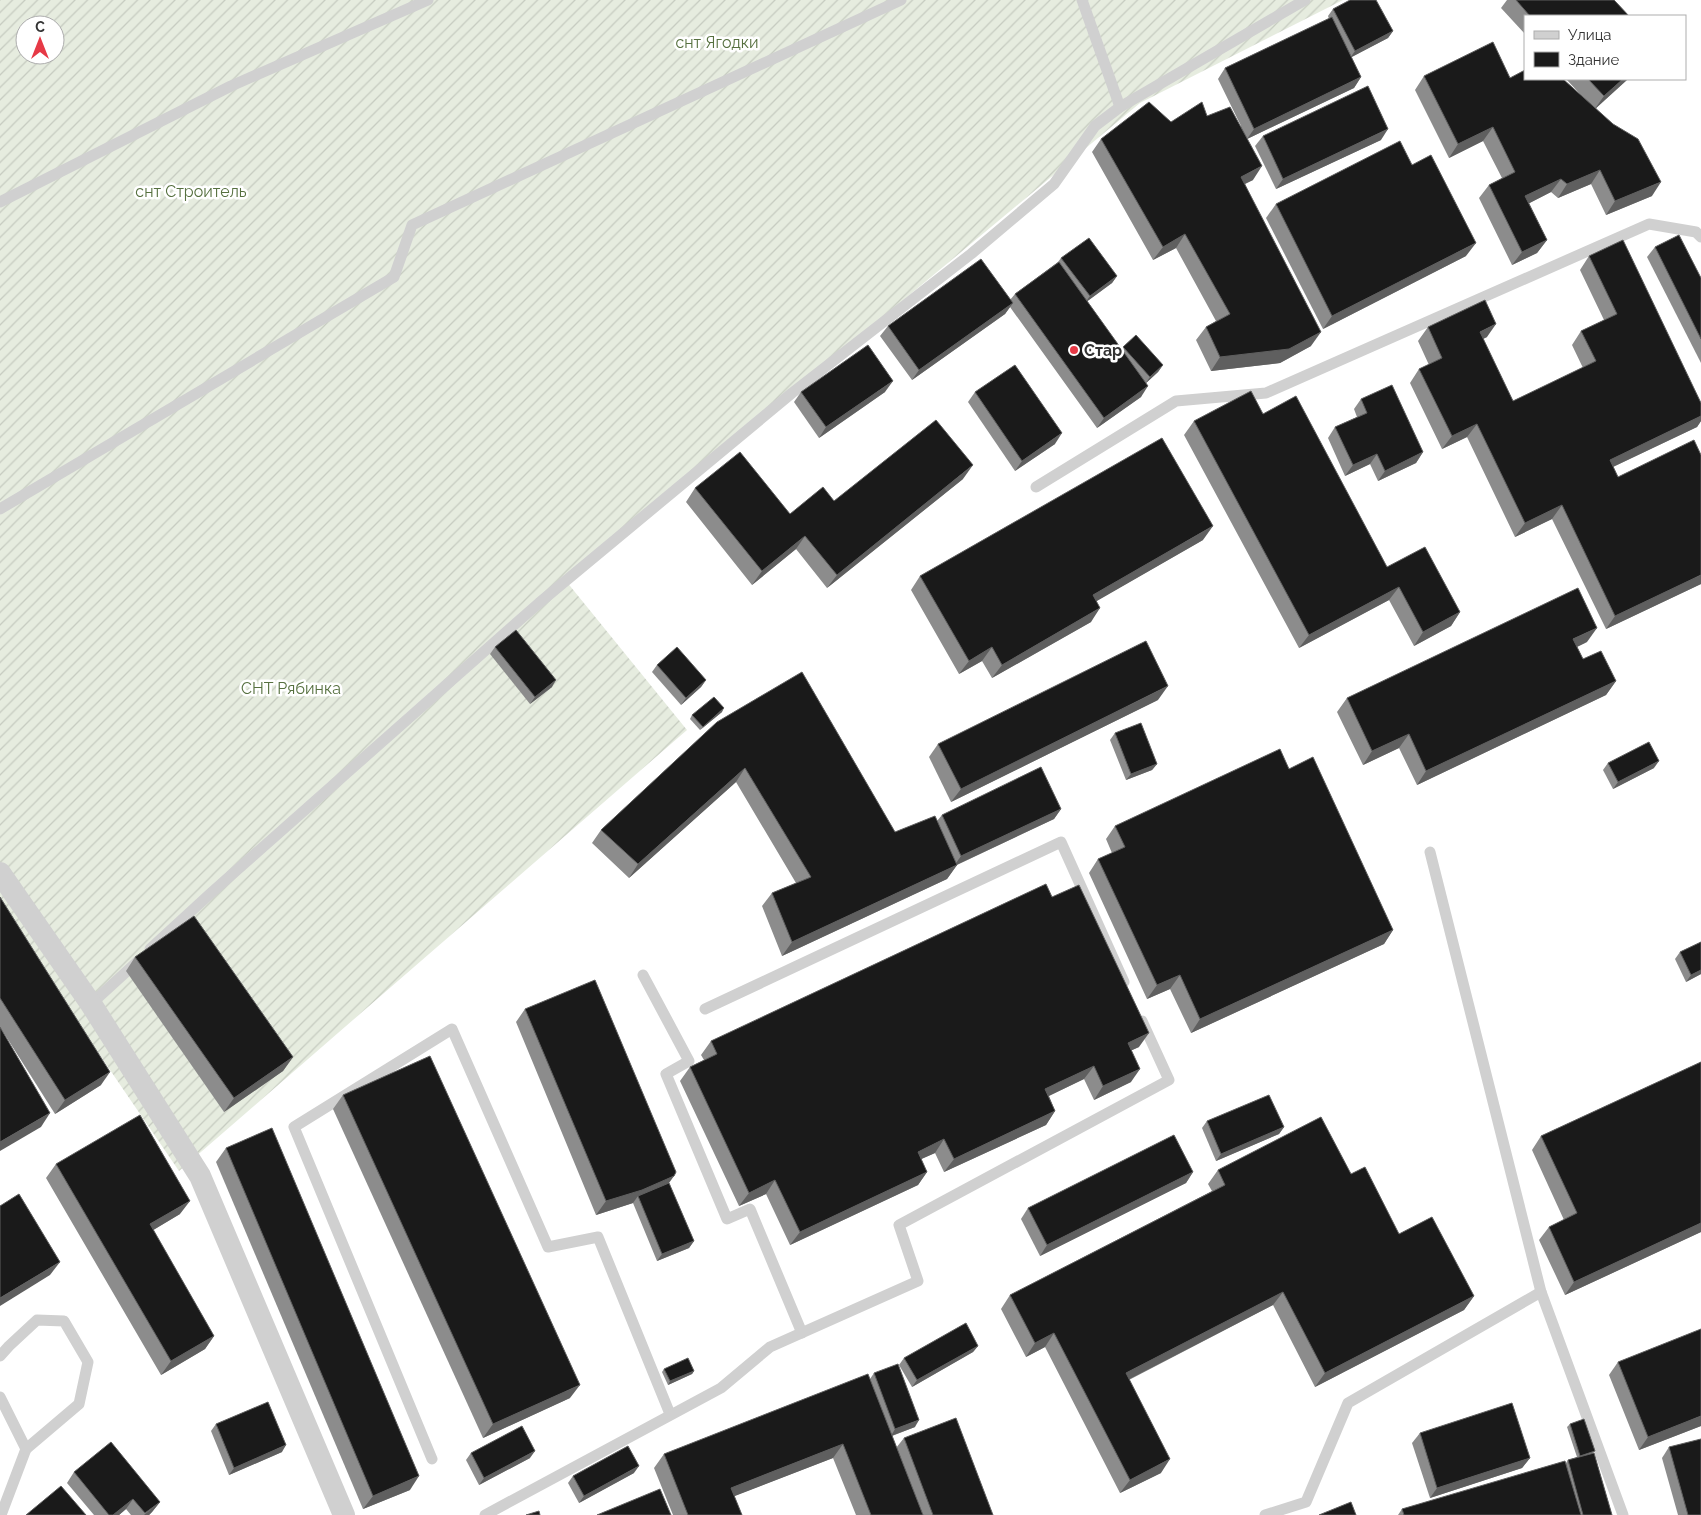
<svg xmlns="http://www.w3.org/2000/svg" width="1701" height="1515" viewBox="0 0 1701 1515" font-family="Raleway,sans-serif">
  <defs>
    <pattern id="garden-furrows" width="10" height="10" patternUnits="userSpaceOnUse" patternTransform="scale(1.25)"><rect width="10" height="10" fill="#e6ecdf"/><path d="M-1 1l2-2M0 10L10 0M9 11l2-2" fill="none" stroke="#c6cbc0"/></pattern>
  </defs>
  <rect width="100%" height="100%" fill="#fff"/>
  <!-- garden -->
  <path fill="url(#garden-furrows)" fill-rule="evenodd" d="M0 0H1343L1140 103 566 581 687 730 179 1171 0 909ZM25 25H55V55H25Z"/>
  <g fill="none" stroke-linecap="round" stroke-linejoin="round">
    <!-- lane -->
    <g stroke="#d0d0d0" stroke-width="11">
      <polyline points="1082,0 1120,107"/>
      <polyline points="0,202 231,86 428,0"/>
      <polyline points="1036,487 1176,401 1266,393 1649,224 1696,232 1701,237"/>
      <polyline points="0,509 394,277 412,225 901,0"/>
      <polyline points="1430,852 1541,1292"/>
      <polyline points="150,949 211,893 539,603 792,393 971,254 1054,184 1095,126 1120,107 1305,0"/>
      <polyline points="643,975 689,1061 666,1074 727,1219 750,1209 802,1333"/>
      <polyline points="91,1004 137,962"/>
      <polyline points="705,1009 1061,842 1124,982"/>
      <polyline points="0,1356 9,1346 37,1320 64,1321 88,1362 79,1404 26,1449 1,1515"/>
      <polyline points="0,1397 26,1449"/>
      <polyline points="432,1459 294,1127 452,1029 548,1247 598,1237 670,1414"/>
      <polyline points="485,1515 721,1388 770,1347 918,1281 899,1225 1169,1080 1142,1021"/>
      <polyline points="1265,1515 1306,1502 1348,1403 1541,1292 1623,1515"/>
    </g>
    <!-- street -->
    <polyline stroke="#d0d0d0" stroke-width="22" points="0,873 91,1004 200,1176 344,1515"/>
  </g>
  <!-- wall -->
  <g fill="#8c8c8c">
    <polygon points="1507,0 1614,0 1629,16 1525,16 1525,34 1501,8"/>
    <polygon points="1333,9 1393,31 1388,38 1351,57 1361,77 1354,88 1247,139 1253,180 1245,184 1311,346 1280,363 1211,371 1196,340 1206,327 1216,321 1176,248 1153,260 1092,152 1101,139 1171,122 1207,116 1241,126 1218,79 1225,68 1329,19 1328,16"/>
    <polygon points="1424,76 1510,78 1581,95 1566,79 1628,79 1596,108 1652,196 1606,215 1591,184 1558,198 1551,192 1529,203 1547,240 1537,253 1512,265 1479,198 1489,185 1502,178 1483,141 1449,158 1415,90"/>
    <polygon points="1263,136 1381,140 1276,189 1255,146"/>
    <polygon points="1276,204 1466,256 1323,329 1266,218"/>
    <polygon points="1655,247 1701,278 1701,363 1647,257"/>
    <polygon points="1589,256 1701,403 1701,421 1697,427 1613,467 1618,477 1701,584 1606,629 1552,519 1515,537 1467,437 1442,449 1410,383 1419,369 1429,365 1418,341 1428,327 1487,337 1483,339 1513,401 1583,368 1572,345 1581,331 1604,320 1580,270"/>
    <polygon points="1061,258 1117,276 1112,283 1087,301 1121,349 1123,347 1163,365 1158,372 1146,383 1141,397 1097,428 1010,307 1005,314 912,380 880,336 888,326 1010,300 1015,294 1058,262"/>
    <polygon points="801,392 885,392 819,438 794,402"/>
    <polygon points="975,392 1055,444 1015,471 968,402"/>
    <polygon points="1361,399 1423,452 1416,463 1378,481 1370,464 1345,476 1328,438 1335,427 1357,417 1354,409"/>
    <polygon points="1263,414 1387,567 1460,612 1451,626 1414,646 1389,600 1299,648 1184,435 1194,421"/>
    <polygon points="963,479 827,588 796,549 752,585 686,502 695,488 790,514 834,501"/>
    <polygon points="1203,540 1096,601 1091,622 992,678 982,661 959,674 911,590 920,576"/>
    <polygon points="1587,642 1577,647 1583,659 1616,681 1606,695 1417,785 1399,748 1363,765 1337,712 1347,698"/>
    <polygon points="495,647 552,687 530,704 490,654"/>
    <polygon points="657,665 706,680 701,687 681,705 652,672"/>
    <polygon points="1158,700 951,802 929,757 938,744"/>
    <polygon points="722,712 700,730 690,719 692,715"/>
    <polygon points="717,722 895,832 937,821 942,815 1061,809 1054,819 957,865 947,879 782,956 762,906 772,893 796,883 736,782 629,878 592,843 601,830"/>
    <polygon points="1115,733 1157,764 1152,770 1126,780 1110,740"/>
    <polygon points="1608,763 1654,768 1613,789 1603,770"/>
    <polygon points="1289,769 1393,930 1384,944 1191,1033 1170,989 1147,999 1089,873 1098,859 1112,853 1106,839 1115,826"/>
    <polygon points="0,897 101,1085 55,1114 0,1027"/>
    <polygon points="1052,897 1139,1047 1132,1050 1131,1082 1094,1100 1084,1079 1049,1096 1055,1111 1046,1125 944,1172 935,1153 921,1159 927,1172 918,1185 790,1245 766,1194 739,1206 680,1081 690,1067 704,1060 701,1055 711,1041"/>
    <polygon points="1701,942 1701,974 1686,982 1675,959 1680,952"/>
    <polygon points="135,957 293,1057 283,1071 224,1112 126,971"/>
    <polygon points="525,1009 669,1183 694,1241 689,1248 657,1261 633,1203 596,1215 516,1022"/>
    <polygon points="1701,1062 1701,1232 1565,1295 1539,1240 1549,1227 1564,1220 1532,1150 1541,1136"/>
    <polygon points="343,1095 570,1398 483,1438 333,1109"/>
    <polygon points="1207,1121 1284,1127 1279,1134 1216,1161 1202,1128"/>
    <polygon points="226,1148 410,1490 363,1509 216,1162"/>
    <polygon points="56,1164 180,1214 153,1230 214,1336 205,1349 161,1375 46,1178"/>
    <polygon points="1218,1170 1351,1174 1399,1234 1474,1296 1464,1310 1315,1387 1273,1305 1129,1380 1161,1473 1120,1493 1045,1347 1026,1357 1001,1309 1010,1295 1212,1191 1208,1184"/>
    <polygon points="1193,1172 1186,1183 1040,1256 1021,1219 1028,1208"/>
    <polygon points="978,1346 973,1352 912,1387 899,1365 904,1358"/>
    <polygon points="1618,1362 1701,1426 1639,1450 1609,1375"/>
    <polygon points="664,1369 694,1371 692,1374 668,1385 662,1372"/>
    <polygon points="874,1373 915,1427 892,1436 896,1448 904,1438 993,1515 856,1515 833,1458 734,1496 742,1515 673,1515 654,1468 664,1454 870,1379"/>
    <polygon points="216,1424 282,1452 229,1475 211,1431"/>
    <polygon points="1570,1424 1594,1453 1612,1515 1398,1515 1402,1509 1566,1463 1568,1460 1577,1457 1567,1427"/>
    <polygon points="1420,1433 1530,1458 1522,1468 1430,1498 1412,1443"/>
    <polygon points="1669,1447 1701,1515 1678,1515 1662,1458"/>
    <polygon points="471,1453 530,1458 479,1485 466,1460"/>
    <polygon points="74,1472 160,1502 152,1512 149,1515 131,1515 126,1509 119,1515 94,1515 67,1483"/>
    <polygon points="634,1473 579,1503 568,1483 573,1476"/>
  </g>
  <!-- shaded-wall -->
  <g fill="#5f5f5f">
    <polygon points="1393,31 1388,38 1350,58 1355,51"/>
    <polygon points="1361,77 1354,88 1247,139 1254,129"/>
    <polygon points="1623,79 1628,79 1594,110 1604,96"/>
    <polygon points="1493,127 1483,141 1449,158 1458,144"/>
    <polygon points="1388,129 1381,140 1276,189 1283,179"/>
    <polygon points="1262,166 1253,180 1232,190 1241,177"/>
    <polygon points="1600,170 1591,184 1558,198 1567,184"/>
    <polygon points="1561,179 1551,192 1516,210 1525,196"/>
    <polygon points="1661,182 1652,196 1606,215 1615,201"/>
    <polygon points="1185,234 1176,248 1153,260 1163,247"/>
    <polygon points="1547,240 1537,253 1512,265 1522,252"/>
    <polygon points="1476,243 1466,256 1323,329 1332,316"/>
    <polygon points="1117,276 1112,283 1085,303 1090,296"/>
    <polygon points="1013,303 1005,314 912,380 919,370"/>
    <polygon points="1496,324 1487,337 1470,345 1480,332"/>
    <polygon points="1321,332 1311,346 1280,363 1211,371 1220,357"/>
    <polygon points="1163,365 1158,372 1145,384 1150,377"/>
    <polygon points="893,381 885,392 819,438 826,427"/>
    <polygon points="1148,386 1141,397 1097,428 1104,418"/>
    <polygon points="1701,416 1701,421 1697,427 1600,473 1610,460"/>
    <polygon points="1477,424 1467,437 1442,449 1452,436"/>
    <polygon points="1062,433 1055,444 1015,471 1022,461"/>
    <polygon points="1423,452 1416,463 1378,481 1385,471"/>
    <polygon points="1377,454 1370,464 1345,476 1353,465"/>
    <polygon points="973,465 963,479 827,588 837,575"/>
    <polygon points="1562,505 1552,519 1515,537 1525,523"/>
    <polygon points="1213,526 1203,540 1083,609 1093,595"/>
    <polygon points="805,536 796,549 752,585 762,571"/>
    <polygon points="1701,575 1701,584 1606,629 1615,616"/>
    <polygon points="1399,587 1389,600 1299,648 1309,635"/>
    <polygon points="1100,608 1091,622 992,678 1002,665"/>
    <polygon points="1460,612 1451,626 1414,646 1423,632"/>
    <polygon points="1597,628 1587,642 1564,653 1573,639"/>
    <polygon points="992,647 982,661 959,674 969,661"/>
    <polygon points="556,680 552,687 530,704 535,697"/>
    <polygon points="706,680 701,687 681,705 686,698"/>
    <polygon points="1616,681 1606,695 1417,785 1426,771"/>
    <polygon points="1168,686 1158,700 951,802 961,789"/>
    <polygon points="724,708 722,712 700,730 703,727"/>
    <polygon points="1409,734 1399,748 1363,765 1372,751"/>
    <polygon points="1659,761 1654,768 1613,789 1618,782"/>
    <polygon points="1157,764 1152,770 1126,780 1131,774"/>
    <polygon points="745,768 736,782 629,878 638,864"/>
    <polygon points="1061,809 1054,819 954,866 961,856"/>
    <polygon points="957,865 947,879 782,956 792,942"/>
    <polygon points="1393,930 1384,944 1191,1033 1200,1019"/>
    <polygon points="1701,970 1701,974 1686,982 1691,975"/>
    <polygon points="1180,975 1170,989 1147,999 1157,985"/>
    <polygon points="1149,1033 1139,1047 1119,1056 1128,1043"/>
    <polygon points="293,1057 283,1071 224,1112 234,1098"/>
    <polygon points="1094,1066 1084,1079 1036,1102 1045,1089"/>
    <polygon points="1140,1069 1131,1082 1094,1100 1103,1086"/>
    <polygon points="110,1072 101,1085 55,1114 65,1100"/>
    <polygon points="1055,1111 1046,1125 944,1172 954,1159"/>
    <polygon points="50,1113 41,1127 0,1151 0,1142"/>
    <polygon points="1284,1127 1279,1134 1216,1161 1221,1154"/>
    <polygon points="944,1139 935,1153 908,1165 918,1152"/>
    <polygon points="927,1172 918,1185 790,1245 800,1232"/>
    <polygon points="1193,1172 1186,1183 1040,1256 1047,1245"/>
    <polygon points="674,1176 664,1190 638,1196 633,1203 596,1215 606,1201"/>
    <polygon points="775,1180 766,1194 739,1206 749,1193"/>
    <polygon points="190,1201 180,1214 140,1238 150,1224"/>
    <polygon points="1701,1223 1701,1232 1565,1295 1574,1282"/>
    <polygon points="694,1241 689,1248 657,1261 662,1254"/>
    <polygon points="60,1262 50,1275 0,1306 0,1298"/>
    <polygon points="1283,1292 1273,1305 1116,1386 1126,1373"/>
    <polygon points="1474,1296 1464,1310 1315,1387 1325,1373"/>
    <polygon points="1054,1333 1045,1347 1026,1357 1035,1343"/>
    <polygon points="214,1336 205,1349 161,1375 171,1361"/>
    <polygon points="978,1346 973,1352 912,1387 917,1380"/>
    <polygon points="694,1371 692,1374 668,1385 670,1381"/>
    <polygon points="580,1385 570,1398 483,1438 493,1424"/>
    <polygon points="1701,1416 1701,1426 1639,1450 1648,1437"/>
    <polygon points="919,1420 915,1427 891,1436 895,1429"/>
    <polygon points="843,1444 833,1458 722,1501 731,1488"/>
    <polygon points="286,1445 282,1452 229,1475 234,1468"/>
    <polygon points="535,1451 530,1458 479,1485 484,1478"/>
    <polygon points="1530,1458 1522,1468 1430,1498 1437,1488"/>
    <polygon points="1170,1459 1161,1473 1120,1493 1130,1480"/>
    <polygon points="639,1466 634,1473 579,1503 584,1496"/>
    <polygon points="419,1476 410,1490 363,1509 373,1496"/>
    <polygon points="133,1499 126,1509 119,1515 113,1515"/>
    <polygon points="160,1502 152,1512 149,1515 144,1515"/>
  </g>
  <!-- building -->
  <g fill="#1a1a1a" stroke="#5f5f5f">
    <polygon points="1350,0 1376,0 1393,31 1355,51 1333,9"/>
    <polygon points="1516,0 1614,0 1629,16 1530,16"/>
    <polygon points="1332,17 1361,77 1254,129 1225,68"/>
    <polygon points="1493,42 1510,78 1525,70 1525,79 1563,79 1613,124 1638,139 1661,182 1615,201 1600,170 1567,184 1561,179 1525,196 1547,240 1522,252 1489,185 1515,172 1493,127 1458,144 1424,76"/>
    <polygon points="1588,79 1623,79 1604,96"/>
    <polygon points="1368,86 1388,129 1283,179 1263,136"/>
    <polygon points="1149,102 1171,122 1202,102 1207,116 1230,107 1262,166 1241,177 1321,332 1289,349 1220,357 1206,327 1230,314 1185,234 1163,247 1101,139"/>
    <polygon points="1400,141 1412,165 1431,155 1476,243 1332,316 1276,204"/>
    <polygon points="1679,235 1701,278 1701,339 1655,247"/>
    <polygon points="1089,238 1117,276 1090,296 1061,258"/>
    <polygon points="1623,240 1701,403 1701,416 1610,460 1618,477 1694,440 1701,455 1701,575 1615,616 1562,505 1525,523 1477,424 1452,436 1419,369 1442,358 1428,327 1485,300 1496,324 1480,332 1513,401 1596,361 1581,331 1617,314 1589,256"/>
    <polygon points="981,259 1013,303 919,370 888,326"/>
    <polygon points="1059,262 1148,386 1104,418 1015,294"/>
    <polygon points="1136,335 1163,365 1150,377 1123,347"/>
    <polygon points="868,345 893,381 826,427 801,392"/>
    <polygon points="1015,365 1062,433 1022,461 975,392"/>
    <polygon points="1392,385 1423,452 1385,471 1377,454 1353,465 1335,427 1367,413 1361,399"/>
    <polygon points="1251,391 1263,414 1296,396 1387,567 1425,547 1460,612 1423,632 1399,587 1309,635 1194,421"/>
    <polygon points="936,420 973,465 837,575 805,536 762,571 695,488 740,452 790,514 823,487 834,501"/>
    <polygon points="1162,438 1213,526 1093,595 1100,608 1002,665 992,647 969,661 920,576"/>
    <polygon points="1578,588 1597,628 1573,639 1583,659 1601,651 1616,681 1426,771 1409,734 1372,751 1347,698"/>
    <polygon points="516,630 556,680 535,697 495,647"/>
    <polygon points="1146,641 1168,686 961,789 938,744"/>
    <polygon points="677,647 706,680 686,698 657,665"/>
    <polygon points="802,672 895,832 935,816 957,865 792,942 772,893 811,877 745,768 638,864 601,830 717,722"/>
    <polygon points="714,697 724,708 703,727 692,715"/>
    <polygon points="1141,723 1157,764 1131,774 1115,733"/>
    <polygon points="1649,742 1659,761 1618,782 1608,763"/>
    <polygon points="1280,749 1289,769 1313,757 1393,930 1200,1019 1180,975 1157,985 1098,859 1125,847 1115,826"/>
    <polygon points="1041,767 1061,809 961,856 942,815"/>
    <polygon points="1046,884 1052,897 1079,885 1149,1033 1128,1043 1140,1069 1103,1086 1094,1066 1045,1089 1055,1111 954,1159 944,1139 918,1152 927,1172 800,1232 775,1180 749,1193 690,1067 717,1054 711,1041"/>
    <polygon points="0,897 110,1072 65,1100 0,998"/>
    <polygon points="194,916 293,1057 234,1098 135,957"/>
    <polygon points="1701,942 1701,970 1691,975 1680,952"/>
    <polygon points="595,980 676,1172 674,1176 642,1190 606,1201 525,1009"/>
    <polygon points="0,1027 50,1113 0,1142"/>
    <polygon points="430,1056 580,1385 493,1424 343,1095"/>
    <polygon points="1701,1062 1701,1223 1574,1282 1549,1227 1577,1213 1541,1136"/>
    <polygon points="1269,1095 1284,1127 1221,1154 1207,1121"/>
    <polygon points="140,1115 190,1201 150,1224 214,1336 171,1361 56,1164"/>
    <polygon points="1321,1117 1351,1174 1365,1167 1399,1234 1432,1217 1474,1296 1325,1373 1283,1292 1126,1373 1170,1459 1130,1480 1054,1333 1035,1343 1010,1295 1225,1185 1218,1170"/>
    <polygon points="272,1128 419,1476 373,1496 226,1148"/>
    <polygon points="1174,1135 1193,1172 1047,1245 1028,1208"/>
    <polygon points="669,1183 694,1241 662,1254 638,1196"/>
    <polygon points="19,1194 60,1262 0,1298 0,1206"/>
    <polygon points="966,1323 978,1346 917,1380 904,1358"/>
    <polygon points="1701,1329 1701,1416 1648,1437 1618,1362"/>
    <polygon points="688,1358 694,1371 670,1381 664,1369"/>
    <polygon points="898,1364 919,1420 895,1429 874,1373"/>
    <polygon points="868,1374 923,1515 871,1515 843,1444 731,1488 742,1515 688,1515 664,1454"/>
    <polygon points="268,1402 286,1445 234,1468 216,1424"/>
    <polygon points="1512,1403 1530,1458 1437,1488 1420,1433"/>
    <polygon points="956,1418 993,1515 933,1515 904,1438"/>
    <polygon points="1584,1419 1595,1451 1580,1456 1570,1424"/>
    <polygon points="522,1426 535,1451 484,1478 471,1453"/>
    <polygon points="1701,1439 1701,1515 1688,1515 1669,1447"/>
    <polygon points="111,1442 160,1502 145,1513 133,1499 113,1515 109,1515 74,1472"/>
    <polygon points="628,1446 639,1466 584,1496 573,1476"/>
    <polygon points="1594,1453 1612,1515 1583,1515 1568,1460"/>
    <polygon points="1565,1461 1581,1515 1404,1515 1402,1509"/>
    <polygon points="61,1486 86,1515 26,1515"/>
    <polygon points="660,1489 671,1515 597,1515"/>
    <polygon points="1351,1502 1356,1515 1319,1515"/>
    <polygon points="539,1511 540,1515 526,1515"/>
  </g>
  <!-- markers -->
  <circle fill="#e63946" stroke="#fff" stroke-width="2" cx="1074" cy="350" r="5"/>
  <g text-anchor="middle" stroke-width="5" stroke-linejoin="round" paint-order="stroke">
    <!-- park labels -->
    <g font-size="16" fill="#56703f" stroke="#fff">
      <text x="717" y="48">снт Ягодки</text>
      <text x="191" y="197">снт Строитель</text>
      <text x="291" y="694">СНТ Рябинка</text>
    </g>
    <!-- poi labels -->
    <g font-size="16" font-weight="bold" fill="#333" stroke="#fff" text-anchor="start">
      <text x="1084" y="356">Стар</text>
    </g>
  </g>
  <!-- legend -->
  <rect x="1524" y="15" width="162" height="65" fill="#ffffff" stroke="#adadad"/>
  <rect x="1534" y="31" width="25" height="8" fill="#d0d0d0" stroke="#adadad"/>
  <text x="1568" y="40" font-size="15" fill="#333333">Улица</text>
  <rect x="1534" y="52" width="25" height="15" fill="#1a1a1a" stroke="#adadad"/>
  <text x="1568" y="65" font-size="15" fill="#333333">Здание</text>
  <!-- north arrow -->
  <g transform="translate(40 40)"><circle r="24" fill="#ffffff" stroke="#adadad"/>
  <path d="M0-4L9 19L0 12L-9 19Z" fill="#e63946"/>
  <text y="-8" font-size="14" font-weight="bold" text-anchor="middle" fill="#333333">С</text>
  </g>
</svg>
